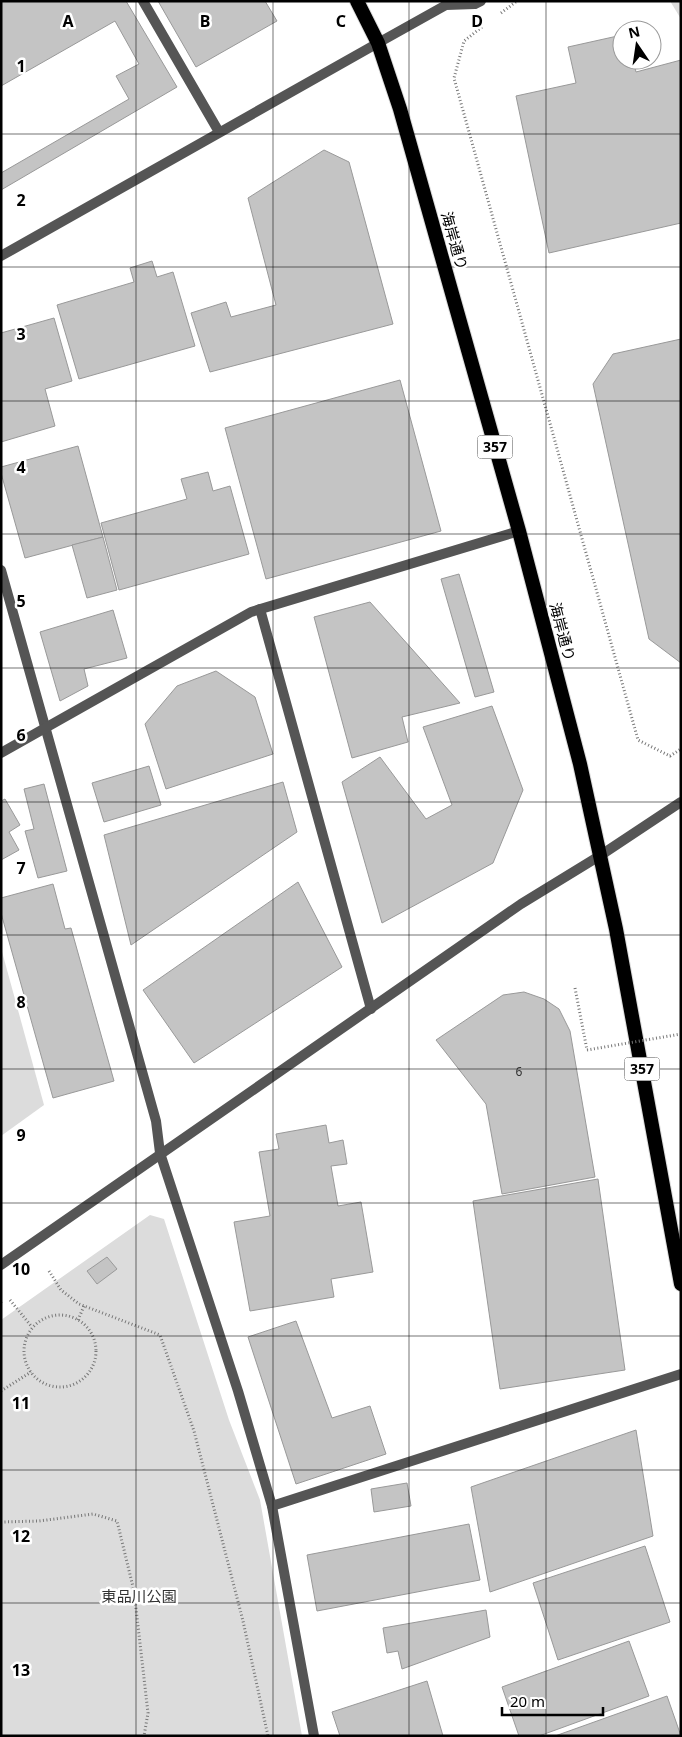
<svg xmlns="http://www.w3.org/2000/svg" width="682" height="1737" viewBox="0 0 682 1737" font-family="'Noto Sans','Noto Sans JP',sans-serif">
  <rect width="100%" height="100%" fill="#fff"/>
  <!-- green -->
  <g fill="#dcdcdc">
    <polygon points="670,1 681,1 681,19"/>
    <polygon points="1,948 44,1105 1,1136"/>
    <polygon points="150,1215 164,1219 229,1420 260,1500 302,1736 1,1736 1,1320"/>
  </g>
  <!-- building -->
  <g fill="#c4c4c4" stroke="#999">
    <polygon points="1,1 126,1 177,87 1,190 1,173 129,99 116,76 139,64 115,21 1,86"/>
    <polygon points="158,1 265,1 277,21 196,67"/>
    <polygon points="622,35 622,60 633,60 636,72 681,60 681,223 549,253 516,96 576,83 568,47"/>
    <polygon points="324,150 349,162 393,324 210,372 191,313 226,302 231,317 276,305 248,198"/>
    <polygon points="152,261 157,277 173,272 195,346 79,379 57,305 134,282 130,268"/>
    <polygon points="54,318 72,381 45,389 55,426 1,442 1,333"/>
    <polygon points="681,339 681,663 649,639 593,384 613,354"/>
    <polygon points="400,380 441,531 266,579 225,428"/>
    <polygon points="78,446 103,537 25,558 1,473 1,467"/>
    <polygon points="208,472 213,491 230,486 249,554 119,590 101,523 187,499 181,479"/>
    <polygon points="103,537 117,590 87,598 72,545"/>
    <polygon points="459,574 494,692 475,697 441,579"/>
    <polygon points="370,602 460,703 402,717 408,742 352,758 314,617"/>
    <polygon points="113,610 127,658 84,669 88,686 60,701 40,632"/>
    <polygon points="216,671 255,697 273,754 166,789 145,724 177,686"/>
    <polygon points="492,706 523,790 493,863 382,923 342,782 380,757 426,819 452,805 423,727"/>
    <polygon points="149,766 161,805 104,822 92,783"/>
    <polygon points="283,782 297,832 131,945 104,835"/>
    <polygon points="44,784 67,871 38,878 25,831 34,829 24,789"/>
    <polygon points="5,799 20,825 9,832 19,850 1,860 1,801"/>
    <polygon points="298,882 342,967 194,1063 143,990"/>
    <polygon points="53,884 65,929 71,928 114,1081 53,1098 1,913 1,898"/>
    <polygon points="524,992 544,999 559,1009 570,1031 595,1177 502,1194 486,1104 436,1040 503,995"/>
    <polygon points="326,1125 329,1143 343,1140 347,1164 331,1166 338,1206 361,1202 373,1272 331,1279 334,1297 250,1311 234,1222 270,1216 259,1152 279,1149 276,1134"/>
    <polygon points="598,1179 625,1370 500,1389 473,1201"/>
    <polygon points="107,1257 117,1269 97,1284 87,1271"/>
    <polygon points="296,1321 332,1418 370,1406 386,1454 296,1484 248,1337"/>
    <polygon points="636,1430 653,1536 490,1592 471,1487"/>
    <polygon points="407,1483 411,1506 374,1512 371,1489"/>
    <polygon points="469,1524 480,1580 317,1611 307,1555"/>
    <polygon points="645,1546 670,1622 558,1660 533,1583"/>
    <polygon points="486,1610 490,1637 402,1669 398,1651 387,1653 383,1628"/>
    <polygon points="629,1641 649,1696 539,1736 519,1736 502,1687"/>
    <polygon points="427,1681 443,1736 340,1736 332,1712"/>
    <polygon points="667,1696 681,1736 555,1736"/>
  </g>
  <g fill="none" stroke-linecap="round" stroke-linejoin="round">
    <!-- trunk casing -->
    <g stroke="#dbdbdb" stroke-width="16">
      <polyline id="trunk" points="357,1 378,43 400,109 519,531 580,764 616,929 681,1284"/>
    </g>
    <!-- path -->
    <g stroke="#777" stroke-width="3" stroke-dasharray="1 2.5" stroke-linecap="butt">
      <polyline points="501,13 517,1"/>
      <polyline points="482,27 464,41 454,78 638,740 670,756 681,749"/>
      <polyline points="575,988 587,1050"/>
      <polyline points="49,1271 61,1290 79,1304 160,1335 194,1431 243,1621 268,1736"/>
      <polyline points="10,1300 32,1327"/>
      <polyline points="1,1303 3,1304"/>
      <circle cx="60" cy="1351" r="36"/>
      <polyline points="78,1320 84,1306"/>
      <polyline points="1,1391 31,1372"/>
      <polyline points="1,1522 39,1521 93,1514 117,1521 134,1591 148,1713 144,1736"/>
    </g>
    <!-- service -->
    <polyline stroke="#555" stroke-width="10" points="143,1 219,132"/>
    <!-- minor -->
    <g stroke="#555" stroke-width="10">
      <polyline points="378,43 446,5 475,4 481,1"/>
      <polyline points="1,570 156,1121 160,1153 238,1391 272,1506 314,1736"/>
      <polyline points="260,609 371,1009"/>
      <polyline points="1,753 251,612 519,531"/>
      <polyline points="272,1506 681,1374"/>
    </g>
    <!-- tertiary -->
    <g stroke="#555" stroke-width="10">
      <polyline points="1,256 378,43"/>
      <polyline points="1,1265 521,904 601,855 681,802"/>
    </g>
    <!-- trunk -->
    <use href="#trunk" stroke="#000" stroke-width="14"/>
    <!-- path-bridge -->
    <polyline stroke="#777" stroke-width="3" stroke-dasharray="1 2.5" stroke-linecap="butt" points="587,1050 681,1034"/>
  </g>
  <!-- grid -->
  <path fill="none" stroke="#000" stroke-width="1" stroke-opacity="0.55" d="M136 1V1736M273 1V1736M409 1V1736M546 1V1736M1 134H681M1 267H681M1 401H681M1 534H681M1 668H681M1 802H681M1 935H681M1 1069H681M1 1203H681M1 1336H681M1 1470H681M1 1603H681"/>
  <g text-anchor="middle" stroke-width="5" stroke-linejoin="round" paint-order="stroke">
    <!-- number labels -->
    <g font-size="12" fill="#313131">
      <text x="519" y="1076">6</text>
    </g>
    <!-- shield labels -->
    <g fill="#fff" stroke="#4c4c4c" stroke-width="1">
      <rect x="477.5" y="435.5" width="35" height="23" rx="4"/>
      <rect x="624.5" y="1057.5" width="35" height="23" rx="4"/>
    </g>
    <g font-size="14" font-weight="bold" fill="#000">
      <text x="495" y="452">357</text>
      <text x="642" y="1074">357</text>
    </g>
    <!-- street labels -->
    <g font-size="15" fill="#000" stroke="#fff">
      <text transform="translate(454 241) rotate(74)" y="5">海岸通り</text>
      <text transform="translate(562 632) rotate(75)" y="5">海岸通り</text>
    </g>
    <!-- park labels -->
    <g font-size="15" fill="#333" stroke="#fff">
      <text x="139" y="1602">東品川公園</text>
    </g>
  </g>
  <g font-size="16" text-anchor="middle" font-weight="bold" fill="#000" stroke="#fff" stroke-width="5" stroke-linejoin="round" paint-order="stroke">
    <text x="68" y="27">A</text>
    <text x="205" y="27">B</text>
    <text x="341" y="27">C</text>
    <text x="477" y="27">D</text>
    <text x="21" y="72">1</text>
    <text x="21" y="206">2</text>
    <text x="21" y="340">3</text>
    <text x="21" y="473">4</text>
    <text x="21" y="607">5</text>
    <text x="21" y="741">6</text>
    <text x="21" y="874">7</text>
    <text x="21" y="1008">8</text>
    <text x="21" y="1141">9</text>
    <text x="21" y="1275">10</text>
    <text x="21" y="1409">11</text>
    <text x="21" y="1542">12</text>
    <text x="21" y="1676">13</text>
  </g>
  <!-- border -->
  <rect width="682" height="1737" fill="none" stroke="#000000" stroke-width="5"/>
  <!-- north arrow -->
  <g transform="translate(637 45) rotate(347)"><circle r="24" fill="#ffffff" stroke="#999999"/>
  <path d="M0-4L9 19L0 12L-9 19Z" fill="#000000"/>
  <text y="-8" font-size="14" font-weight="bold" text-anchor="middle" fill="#000000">N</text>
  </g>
  <!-- scale -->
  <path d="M502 1707v8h101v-8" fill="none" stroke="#000000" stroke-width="2.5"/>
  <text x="510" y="1707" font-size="15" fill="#000000" stroke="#ffffff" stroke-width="4" paint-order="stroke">20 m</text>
</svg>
